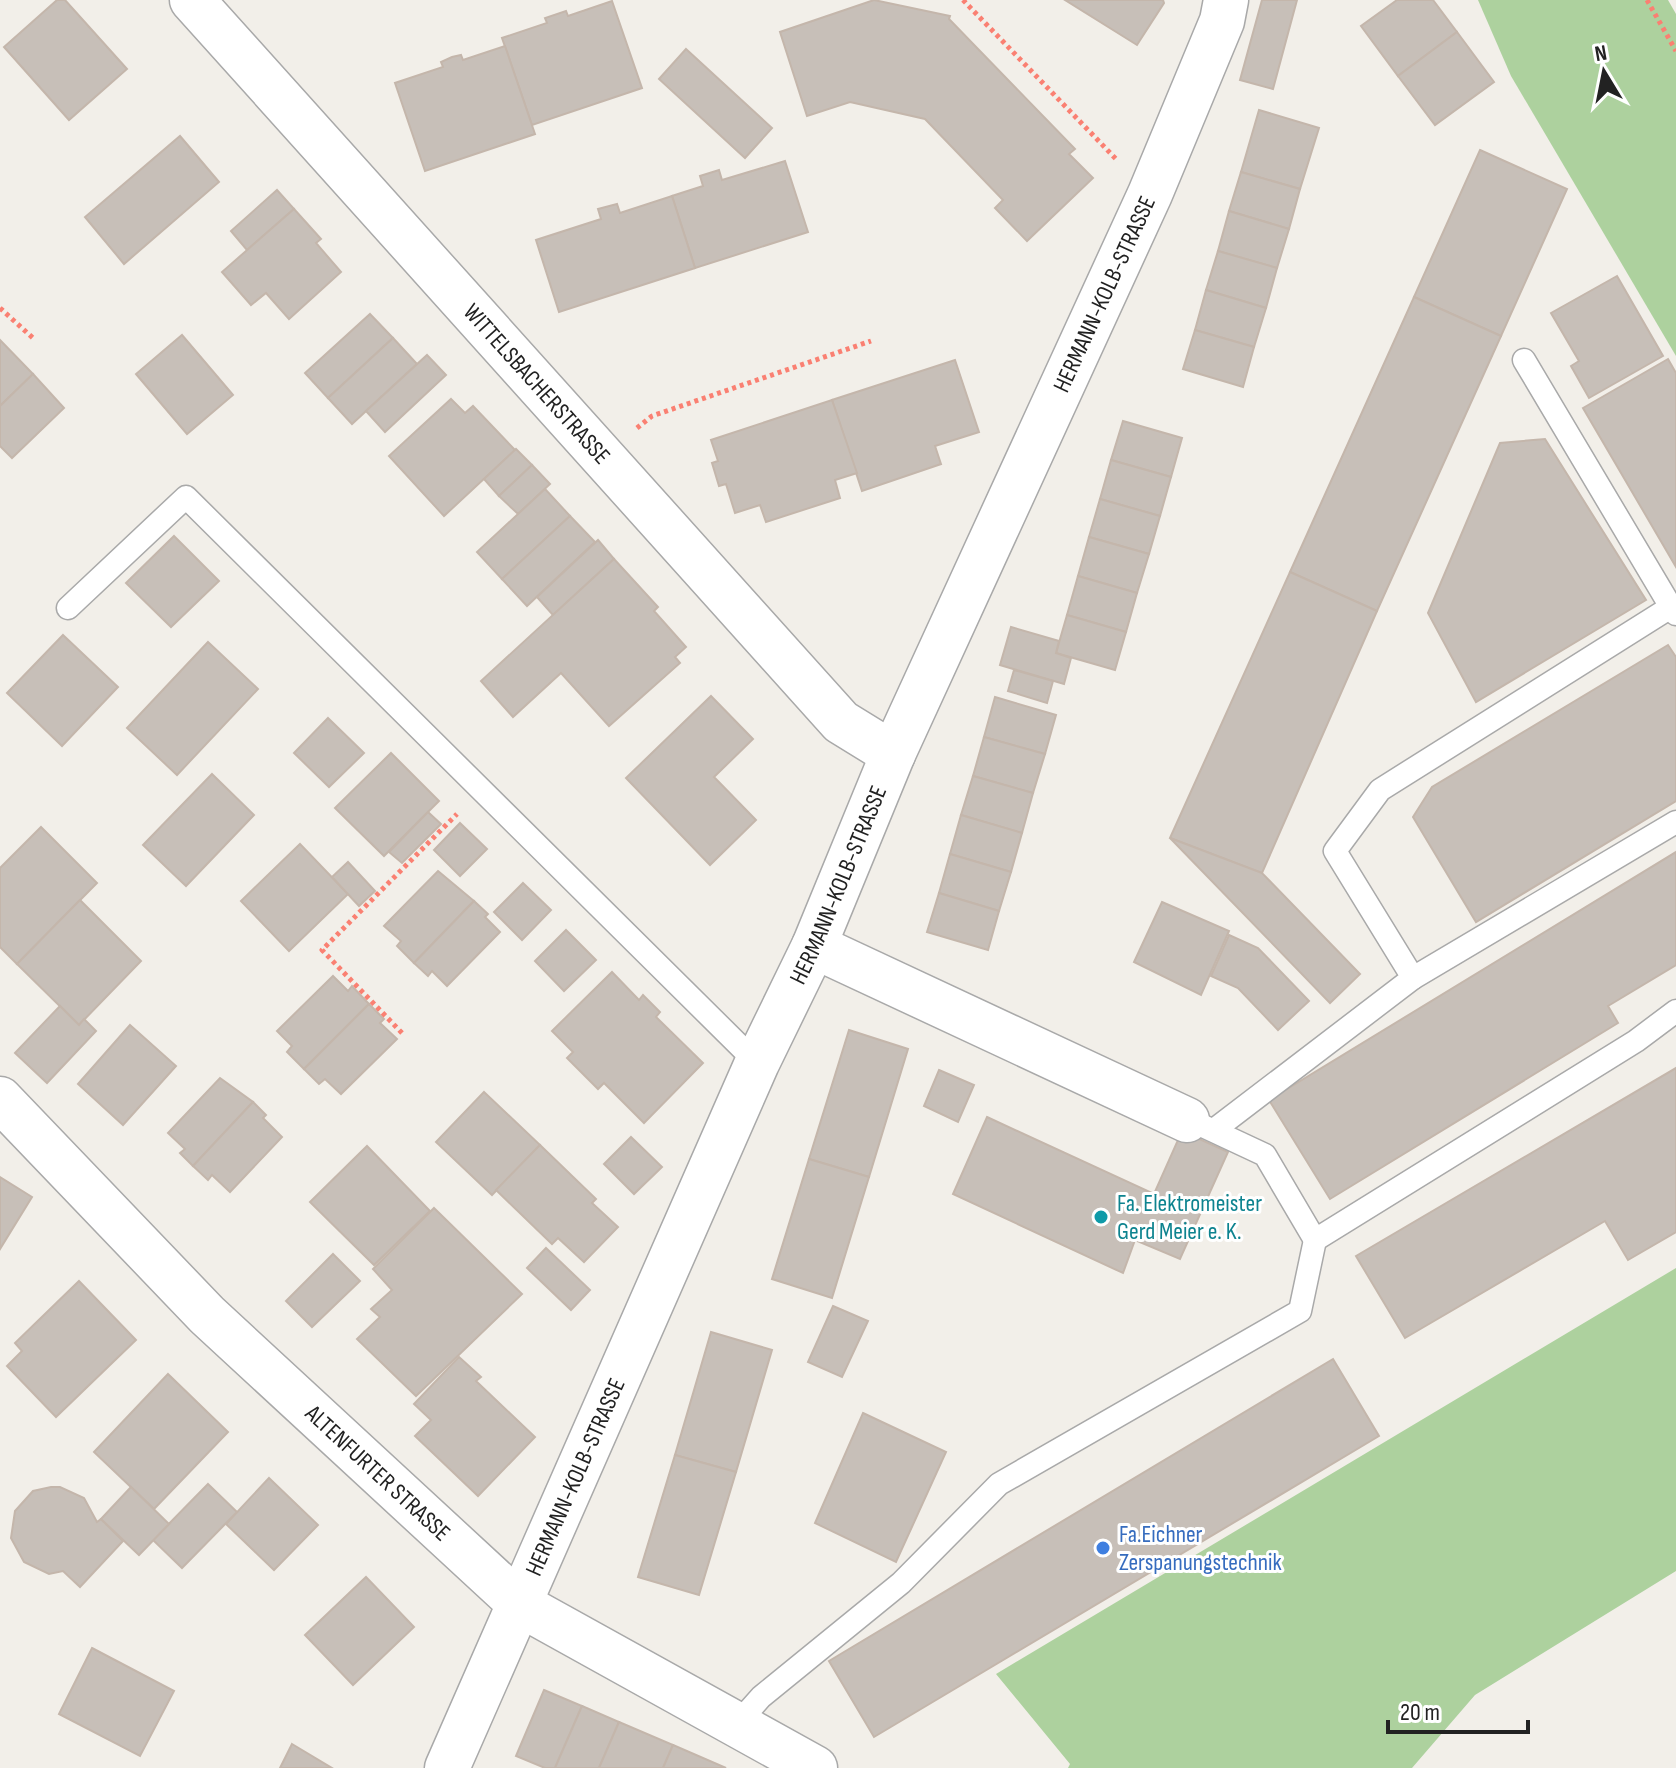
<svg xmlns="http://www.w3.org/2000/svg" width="1676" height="1768" viewBox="0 0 1676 1768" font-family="'Sofia Sans Condensed',sans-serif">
  <rect width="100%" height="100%" fill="#f2efe9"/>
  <!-- forest -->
  <g fill="#add19e">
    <polygon points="1478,0 1668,0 1676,14 1676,356 1511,76"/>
    <polygon points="1676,1268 1676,1571 1475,1695 1412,1768 1068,1768 1070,1764 996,1674"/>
  </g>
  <!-- building -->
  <g fill="#c7bfb8" stroke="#c4b6ab" stroke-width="2">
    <polygon points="57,0 65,0 127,69 69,120 4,47"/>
    <polygon points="874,0 950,16 949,19 1075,149 1069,154 1093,178 1027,241 995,208 1003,200 925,119 850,102 807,116 780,32"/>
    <polygon points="1065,0 1163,0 1164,3 1137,45"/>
    <polygon points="1262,0 1297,0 1273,89 1240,80"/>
    <polygon points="1397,0 1433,0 1457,32 1398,76 1361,26"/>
    <polygon points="612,1 642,88 532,125 502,38 547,23 545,18 566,11 568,16"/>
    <polygon points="1457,32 1494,82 1435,125 1398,76"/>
    <polygon points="505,46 535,134 425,171 395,83 443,67 441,62 452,57 461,55 463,60"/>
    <polygon points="686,49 772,128 745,158 659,79"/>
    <polygon points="1259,110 1319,128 1300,189 1241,172"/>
    <polygon points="180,136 219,182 124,264 85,217"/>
    <polygon points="1480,150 1567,189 1501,336 1414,297"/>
    <polygon points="785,161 808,232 695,268 672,196 703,186 700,176 719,170 722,180"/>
    <polygon points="1241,172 1300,189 1289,229 1229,211"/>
    <polygon points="277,190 294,209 247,250 231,231"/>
    <polygon points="672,196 695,268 559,312 536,240 601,219 598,209 617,204 620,213"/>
    <polygon points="294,209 321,239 316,243 341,272 289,319 266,293 251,305 222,272"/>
    <polygon points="1229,211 1289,229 1277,268 1218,251"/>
    <polygon points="1218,251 1277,268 1266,308 1206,290"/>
    <polygon points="1617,276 1663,356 1589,398 1571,366 1579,361 1551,313"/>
    <polygon points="1206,290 1266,308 1254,347 1195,330"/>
    <polygon points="1414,297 1501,336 1377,611 1290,572"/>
    <polygon points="370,314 393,338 328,398 305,373"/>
    <polygon points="1195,330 1254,347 1243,387 1183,369"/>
    <polygon points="182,335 233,395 187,434 136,374"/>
    <polygon points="393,338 417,364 352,424 328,398"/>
    <polygon points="0,340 33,374 0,406"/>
    <polygon points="427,355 446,375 385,432 366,411"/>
    <polygon points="1668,359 1676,373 1676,567 1583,408"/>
    <polygon points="955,360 979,432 935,446 941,464 862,491 832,400"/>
    <polygon points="33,374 64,408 12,458 0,446 0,406"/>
    <polygon points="451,399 465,413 473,406 515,450 444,516 389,456"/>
    <polygon points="832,400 857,473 835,480 840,498 766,522 760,505 735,513 726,484 719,486 712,463 718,461 711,440"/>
    <polygon points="1123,421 1182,438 1171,477 1111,460"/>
    <polygon points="1545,439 1646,600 1476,702 1428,613 1500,443"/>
    <polygon points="516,449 532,465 499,496 484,479"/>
    <polygon points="1111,460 1171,477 1160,516 1100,499"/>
    <polygon points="532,465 550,484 518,514 499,496"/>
    <polygon points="545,489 570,516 502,579 477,552"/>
    <polygon points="1100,499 1160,516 1149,554 1089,537"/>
    <polygon points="570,516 595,542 527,606 502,579"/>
    <polygon points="174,536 219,581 171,627 126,583"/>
    <polygon points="1089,537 1149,554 1137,593 1078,576"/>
    <polygon points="598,540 614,559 553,615 537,597"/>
    <polygon points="614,559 658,607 654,611 686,647 675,657 680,663 609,726 561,673 513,717 481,681"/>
    <polygon points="1290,572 1377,611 1262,873 1170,838"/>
    <polygon points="1078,576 1137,593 1126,632 1067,615"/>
    <polygon points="1067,615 1126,632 1115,670 1056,653"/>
    <polygon points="1011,627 1059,641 1056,653 1071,658 1064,684 1000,665"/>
    <polygon points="63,635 118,687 62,746 7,693"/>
    <polygon points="208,642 258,689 177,775 127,728"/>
    <polygon points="1668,645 1676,657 1676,801 1476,922 1413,817 1432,787"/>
    <polygon points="1014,670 1053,681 1047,703 1008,691"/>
    <polygon points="711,696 753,739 714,777 756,820 710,865 626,778"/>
    <polygon points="995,697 1056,715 1045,754 984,737"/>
    <polygon points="328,718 364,753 329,787 294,753"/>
    <polygon points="984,737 1045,754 1033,793 973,776"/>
    <polygon points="391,753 439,801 384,856 335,808"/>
    <polygon points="212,774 254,815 186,886 143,845"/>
    <polygon points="973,776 1033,793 1022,833 961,815"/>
    <polygon points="428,812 441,824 402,863 389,852"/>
    <polygon points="961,815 1022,833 1011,872 950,854"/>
    <polygon points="460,823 487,849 460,876 434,850"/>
    <polygon points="41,827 97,883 17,964 0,947 0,868"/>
    <polygon points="1170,838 1262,873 1360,974 1330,1003"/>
    <polygon points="300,844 348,894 289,951 241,901"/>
    <polygon points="1676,852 1676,965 1608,1006 1618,1023 1330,1199 1269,1100"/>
    <polygon points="950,854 1011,872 999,911 939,893"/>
    <polygon points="348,862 375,891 359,906 332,877"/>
    <polygon points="438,871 474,901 414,963 397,946 401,941 384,926"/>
    <polygon points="523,883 551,910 522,940 494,912"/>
    <polygon points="939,893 999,911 988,950 927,932"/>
    <polygon points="80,900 141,961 79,1025 17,964"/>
    <polygon points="474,901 488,914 485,917 500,932 447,986 432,971 428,976 414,963"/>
    <polygon points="1162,902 1229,931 1201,995 1134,962"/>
    <polygon points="566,930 596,960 564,991 535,961"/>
    <polygon points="1229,935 1258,948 1309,1001 1278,1030 1238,988 1211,976"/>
    <polygon points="612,972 639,1000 643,995 660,1012 656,1017 703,1063 644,1123 604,1083 598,1089 567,1058 573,1052 552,1031"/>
    <polygon points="333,976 348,991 352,986 369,1004 304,1069 287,1052 292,1046 277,1031"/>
    <polygon points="369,1004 384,1019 380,1023 397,1039 341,1094 325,1079 319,1084 304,1069"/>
    <polygon points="60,1006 79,1025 84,1019 96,1031 47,1083 15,1053"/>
    <polygon points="130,1025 176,1066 123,1125 78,1084"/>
    <polygon points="849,1030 908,1049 869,1177 809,1159"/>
    <polygon points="1676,1068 1676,1232 1628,1260 1605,1221 1405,1338 1356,1256"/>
    <polygon points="939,1070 974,1085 958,1122 924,1106"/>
    <polygon points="220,1078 253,1102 193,1166 180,1153 185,1149 168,1133"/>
    <polygon points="484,1092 540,1145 492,1195 436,1142"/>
    <polygon points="253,1102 266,1115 263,1118 282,1137 230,1192 212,1175 208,1180 193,1166"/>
    <polygon points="987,1117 1154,1194 1182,1131 1228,1152 1180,1259 1135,1240 1123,1273 953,1194"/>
    <polygon points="631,1137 662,1167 634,1194 604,1164"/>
    <polygon points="540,1145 596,1199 592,1203 618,1227 584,1262 558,1238 552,1244 496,1190"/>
    <polygon points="367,1146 430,1211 374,1265 310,1202"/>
    <polygon points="809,1159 869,1177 832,1298 772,1279"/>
    <polygon points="0,1177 32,1197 0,1249"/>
    <polygon points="434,1208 522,1294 416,1396 357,1339 380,1317 371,1309 392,1290 373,1269"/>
    <polygon points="546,1248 590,1290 571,1310 527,1268"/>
    <polygon points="333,1254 360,1281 312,1327 286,1301"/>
    <polygon points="79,1281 136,1340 56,1417 7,1366 22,1351 15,1343"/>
    <polygon points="833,1306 868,1321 842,1377 808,1362"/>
    <polygon points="711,1332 772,1350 736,1472 675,1455"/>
    <polygon points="459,1357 481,1377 476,1381 535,1437 478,1496 415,1436 431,1420 414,1404"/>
    <polygon points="1333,1359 1379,1436 874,1737 829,1661"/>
    <polygon points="168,1374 228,1432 154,1509 94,1452"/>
    <polygon points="863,1413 946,1452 896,1562 815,1523"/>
    <polygon points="675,1455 736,1472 699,1595 638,1577"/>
    <polygon points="269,1478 318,1525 274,1570 226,1524"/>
    <polygon points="208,1484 237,1512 182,1568 153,1540"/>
    <polygon points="51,1487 60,1487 84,1498 97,1522 101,1519 123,1541 80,1587 63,1571 49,1574 24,1562 11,1538 15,1511 33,1491"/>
    <polygon points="131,1487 169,1524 139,1555 101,1519"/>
    <polygon points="366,1577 414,1627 353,1685 305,1635"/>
    <polygon points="92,1648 174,1691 140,1756 59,1714"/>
    <polygon points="544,1690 582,1706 555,1768 545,1768 516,1756"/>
    <polygon points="582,1706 619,1722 599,1768 555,1768"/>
    <polygon points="619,1722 673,1745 663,1768 599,1768"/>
    <polygon points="292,1744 332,1768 280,1768"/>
    <polygon points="673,1745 726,1768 663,1768"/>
  </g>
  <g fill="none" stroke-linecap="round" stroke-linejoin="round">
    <!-- service casing -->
    <g stroke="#a9a9a9" stroke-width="25">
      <g id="service">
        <polyline points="1524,360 1671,607"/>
        <polyline points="68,608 186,497 757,1063"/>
        <polyline points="1413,978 1676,822"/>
        <polyline points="1203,1126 1265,1155 1315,1240 1636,1041 1676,1011"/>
        <polyline points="1214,1130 1413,978 1335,851 1380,790 1671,607 1676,614"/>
        <polyline points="736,1725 761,1697 901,1583 999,1484 1300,1311 1315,1240"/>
      </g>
    </g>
    <!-- minor casing -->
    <g stroke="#a9a9a9" stroke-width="47">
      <g id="minor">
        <path id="s1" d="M192 0 841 722 893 754"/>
        <polyline points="814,946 1187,1120"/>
        <path id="s2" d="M0 1099 207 1315 521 1605 815 1768"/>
        <path id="s3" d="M447 1768 757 1063 814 946 893 754 1150 194 1222 21 1226 0"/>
      </g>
    </g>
    <!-- path -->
    <g stroke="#fa8072" stroke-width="5" stroke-dasharray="4 4" stroke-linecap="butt">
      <polyline points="963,0 1116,159"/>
      <polyline points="1647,0 1676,51"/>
      <polyline points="0,308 34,339"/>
      <polyline points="637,428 652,416 871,341"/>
      <polyline points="402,1033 322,950 457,814"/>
    </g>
    <!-- service -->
    <use href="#service" stroke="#fff" stroke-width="22"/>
    <!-- minor -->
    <use href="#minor" stroke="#fff" stroke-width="44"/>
  </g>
  <!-- markers -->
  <circle fill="#0f9aa8" stroke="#fff" stroke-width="3" cx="1101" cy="1217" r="8"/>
  <circle fill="#3f7fe0" stroke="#fff" stroke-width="3" cx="1103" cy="1548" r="8"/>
  <g text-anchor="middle" stroke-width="6" stroke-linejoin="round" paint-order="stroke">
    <!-- street labels -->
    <g font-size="24" fill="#222" stroke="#fff">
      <text dy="8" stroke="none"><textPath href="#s3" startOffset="1614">HERMANN-KOLB-STRASSE</textPath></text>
      <text dy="8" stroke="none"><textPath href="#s1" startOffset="516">WITTELSBACHERSTRASSE</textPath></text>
      <text dy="8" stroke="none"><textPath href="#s3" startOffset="966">HERMANN-KOLB-STRASSE</textPath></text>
      <text dy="8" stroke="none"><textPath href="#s2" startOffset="532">ALTENFURTER STRASSE</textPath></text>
      <text dy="8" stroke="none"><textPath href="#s3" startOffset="318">HERMANN-KOLB-STRASSE</textPath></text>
    </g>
    <!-- culture labels -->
    <g font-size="24" fill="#0d838f" stroke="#fff" text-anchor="start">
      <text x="1117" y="1211">Fa. Elektromeister<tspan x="1117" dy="28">Gerd Meier e. K.</tspan></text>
    </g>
    <!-- shop labels -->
    <g font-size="24" fill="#366cbe" stroke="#fff" text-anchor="start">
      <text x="1119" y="1542">Fa.Eichner<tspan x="1119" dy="28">Zerspanungstechnik</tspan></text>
    </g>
  </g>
  <!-- north arrow -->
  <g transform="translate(1604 72) rotate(350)" stroke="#ffffff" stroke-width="6" paint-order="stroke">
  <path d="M0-6L14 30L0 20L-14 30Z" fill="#222222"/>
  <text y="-12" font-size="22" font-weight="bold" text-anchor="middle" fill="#222222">N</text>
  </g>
  <!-- scale -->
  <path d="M1388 1720v12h140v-12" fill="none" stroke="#222222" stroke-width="4"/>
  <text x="1400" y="1720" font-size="24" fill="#222222" stroke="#ffffff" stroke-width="6" paint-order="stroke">20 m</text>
</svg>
